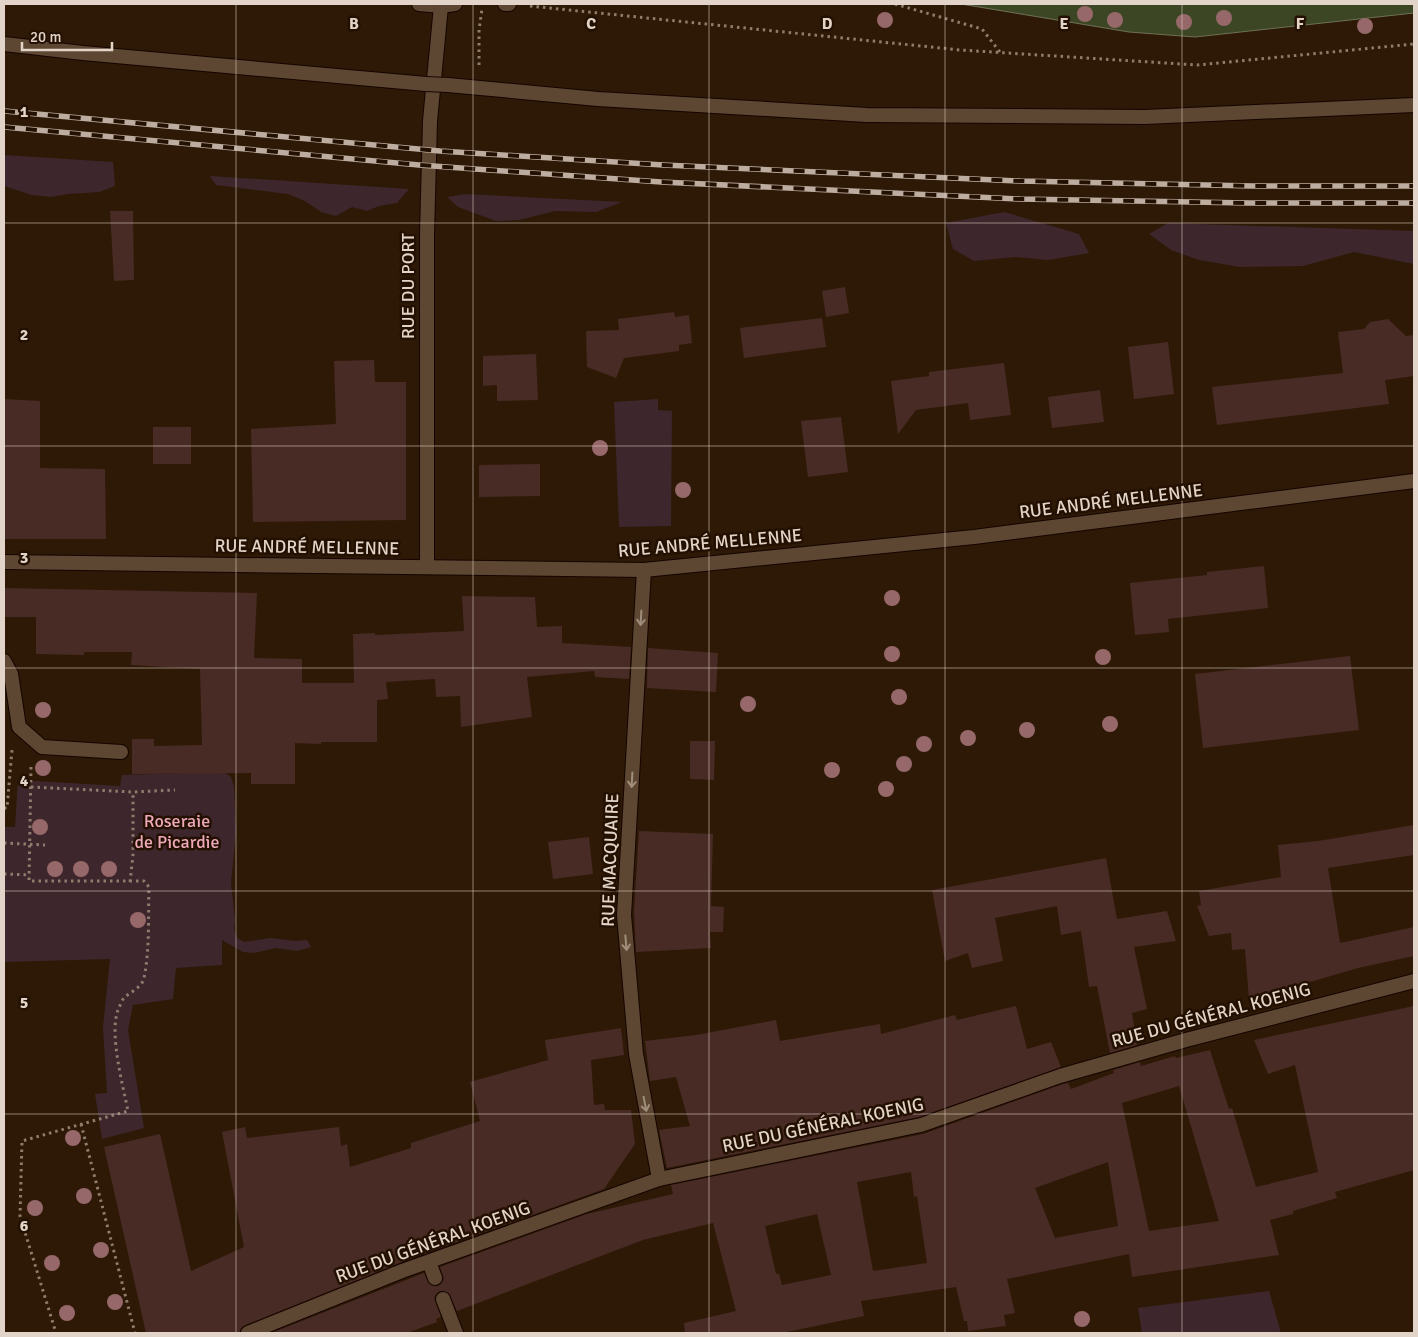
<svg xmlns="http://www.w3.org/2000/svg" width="1418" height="1337" viewBox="0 0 1418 1337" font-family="Signika,sans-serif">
  <rect width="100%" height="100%" fill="#2e1906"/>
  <!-- green -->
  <g fill="#3e262d">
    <polygon points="4,155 113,162 115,186 99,192 68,194 51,197 32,195 4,186"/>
    <polygon points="210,176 409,189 397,203 379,206 367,211 352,207 336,216 321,212 305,201 288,194 216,185"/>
    <polygon points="465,194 622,202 596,212 555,211 519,220 496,221 458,207 447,197"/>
    <polygon points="1004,212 1079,234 1089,253 1048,260 1015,257 974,261 953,249 946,223"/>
    <polygon points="1168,223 1414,231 1414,264 1354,252 1303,266 1240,267 1199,260 1171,250 1149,234"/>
    <polygon points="658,399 658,410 672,411 671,526 619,527 614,402"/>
    <polygon points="224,772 231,777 234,787 236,832 231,883 235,920 234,929 237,938 244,942 271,938 296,941 307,940 311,947 297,951 276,948 254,953 243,952 222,940 222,965 176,968 173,999 133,1005 128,1030 144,1128 102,1139 95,1094 107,1093 103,1027 110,959 4,962 4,827 15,827 18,780 120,786 122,775"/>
    <polygon points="1269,1291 1281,1333 1142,1333 1138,1308"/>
  </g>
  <!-- water -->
  <polygon fill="#3c4624" stroke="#6e7155" points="961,4 1414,4 1414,13 1195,37 1129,32"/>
  <!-- building -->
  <g fill="#482b25" fill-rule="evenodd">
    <polygon points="110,211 133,211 134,280 114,281"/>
    <polygon points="845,287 849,313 826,317 822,291"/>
    <polygon points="674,312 675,317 689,315 692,343 679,345 679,351 624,358 616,378 587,367 586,331 619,330 618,319"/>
    <polygon points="822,318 826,347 744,358 740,328"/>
    <polygon points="1388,319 1406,336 1414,335 1414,376 1385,380 1389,404 1217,425 1212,387 1343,373 1338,332 1364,329 1370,322"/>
    <polygon points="1168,342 1174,394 1134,399 1128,347"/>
    <polygon points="536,354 538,400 497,401 497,385 483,386 483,356"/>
    <polygon points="374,360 375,382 406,382 406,520 253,522 251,429 336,424 334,361"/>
    <polygon points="1004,363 1011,415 970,420 968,403 916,410 898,434 891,381 929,376 929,372"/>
    <polygon points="1100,390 1104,422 1052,428 1048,397"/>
    <polygon points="4,399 40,401 40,468 105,469 106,539 4,539"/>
    <polygon points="841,417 848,472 808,477 801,421"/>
    <rect x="153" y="427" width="38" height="37"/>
    <polygon points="540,464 540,496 479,497 479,465"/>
    <polygon points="1264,566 1268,608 1168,619 1169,632 1135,635 1130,583 1207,575 1207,572"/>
    <polygon points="4,588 257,593 254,658 302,659 302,683 354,683 353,634 375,633 375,635 464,631 462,596 535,597 537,627 562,626 562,643 631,647 629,679 595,677 594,671 527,677 532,717 461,727 460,696 436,697 435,679 386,682 388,699 377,700 377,742 321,742 321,744 295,743 295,784 251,784 251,773 132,774 132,739 154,739 154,746 202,745 200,669 131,665 132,652 84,652 84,655 36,654 36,617 4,617"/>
    <polygon points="648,648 718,653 716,692 647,688"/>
    <polygon points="1350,656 1359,730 1203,748 1195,674"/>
    <polygon points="690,741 715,741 714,780 690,779"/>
    <polygon points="1414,825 1414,855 1328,868 1340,943 1414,927 1414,956 1358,968 1249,1000 1245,949 1232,950 1231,933 1209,936 1197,906 1201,905 1199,891 1281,877 1278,845 1318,841"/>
    <polygon points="639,831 713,834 711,906 724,907 723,932 710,932 711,948 636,952 634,911"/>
    <polygon points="589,837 593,874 553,879 548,842"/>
    <polygon points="1106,858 1117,919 1167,911 1176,941 1134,947 1147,1009 1132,1013 1137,1045 1110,1053 1097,986 1089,987 1081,931 1061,935 1057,906 995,918 1003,961 972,968 968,953 945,961 932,890"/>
    <polygon points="1016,1006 1027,1049 1051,1042 1061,1067 919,1117 667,1168 659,1130 690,1126 676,1077 650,1081 645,1041 696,1035 776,1020 780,1041 880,1024 881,1034 955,1015 957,1020"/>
    <path d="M1414 1006V1170L1335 1192 1337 1198 1293 1211V1214L1270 1220 1279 1255 1132 1277 1129 1254 1007 1279 1015 1313 1004 1315 1006 1326 968 1331 967 1321H964L956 1287 861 1301 864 1316 782 1333H685L684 1323 736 1311 713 1223 643 1240 457 1311 449 1293 440 1291 436 1294 434 1298 441 1317 436 1319 437 1322 407 1333H271L424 1273 429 1284 438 1286 441 1284 444 1279 440 1267 587 1214 673 1194 671 1185 923 1134 1063 1084 1068 1083 1071 1089 1114 1073 1113 1070 1140 1062 1141 1066 1175 1056 1176 1058 1210 1050 1229 1109 1232 1108 1256 1187 1318 1172 1295 1065 1268 1074 1254 1040ZM1179 1086 1219 1221 1149 1231 1122 1103ZM1108 1162 1118 1226 1055 1238 1035 1188ZM911 1172 914 1197 917 1196 927 1263 873 1271 857 1182ZM817 1214 831 1275 782 1285 779 1274H776L765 1226Z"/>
    <polygon points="621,1028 624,1055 591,1060 594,1105 604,1104 605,1110 631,1110 635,1144 604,1189 399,1263 245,1325 241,1328 239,1333 146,1333 104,1147 160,1134 191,1271 244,1247 222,1132 245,1127 247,1138 339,1127 341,1146 347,1144 350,1167 411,1148 411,1143 480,1121 470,1082 548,1060 545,1040"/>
  </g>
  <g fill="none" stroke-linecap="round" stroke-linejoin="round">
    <!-- service casing -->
    <g stroke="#150400" stroke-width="16">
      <g id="service">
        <polyline points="4,661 11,674 19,727 42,747 121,752"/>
        <polyline points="429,1262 435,1278"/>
        <polyline points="443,1299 456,1333"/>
      </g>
    </g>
    <!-- minor casing -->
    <g stroke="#150400" stroke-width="16">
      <g id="minor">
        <polyline points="419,4 441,6 455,4"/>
        <polyline points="505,4 509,4"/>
        <polyline points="427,567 427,234 430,121 441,6"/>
        <polyline points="644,570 624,915 636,1054 659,1179"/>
        <polyline points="248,1333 402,1271 659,1179 921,1125 1060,1076 1186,1040 1414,981"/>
      </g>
    </g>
    <!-- tertiary casing -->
    <g stroke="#150400" stroke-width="16">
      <polyline id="tertiary" points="4,562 644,570 974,537 1414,481"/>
    </g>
    <!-- secondary casing -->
    <g stroke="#150400" stroke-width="16">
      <g id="secondary">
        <polyline points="4,44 83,53 426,84"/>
        <polyline points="448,85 598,99 867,115 1145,117 1414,105"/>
      </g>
    </g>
    <!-- path -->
    <g stroke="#8e7d6d" stroke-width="3" stroke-dasharray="2.5 4" stroke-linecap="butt">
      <polyline points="895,4 982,29 1000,52"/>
      <polyline points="530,6 960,50 1197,65 1414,44"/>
      <polyline points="479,65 479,30 482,9"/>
      <path d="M31 767 29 881H144L149 887C148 917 150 949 144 978 142 987 132 991 125 997 122 999 120 1006 118 1010 109 1034 123 1086 128 1111L22 1141 20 1216 56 1333"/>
      <polyline points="31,787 133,792 175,790"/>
      <polyline points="4,808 7,808 12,750"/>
      <polyline points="4,843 45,845"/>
      <polyline points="4,874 30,875"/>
      <polyline points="130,882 133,855 133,792"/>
      <polyline points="81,1124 135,1333"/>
    </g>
    <!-- service -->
    <use href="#service" stroke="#5e4732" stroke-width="14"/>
    <!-- minor -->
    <use href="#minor" stroke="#5e4732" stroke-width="14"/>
    <!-- tertiary -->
    <use href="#tertiary" stroke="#5e4732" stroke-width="14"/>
    <!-- secondary -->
    <use href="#secondary" stroke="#5e4732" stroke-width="14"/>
    <!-- rail casing -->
    <g stroke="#bdada0" stroke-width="5.5">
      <g id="rail">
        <polyline points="4,111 440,151 663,165 1020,181 1253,186 1414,186"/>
        <polyline points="4,127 419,165 661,182 1020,199 1249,203 1414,203"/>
      </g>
    </g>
    <!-- rail -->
    <use href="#rail" stroke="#231000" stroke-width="4" stroke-dasharray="11" stroke-linecap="butt"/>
    <!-- secondary-bridge casing -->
    <g stroke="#150400" stroke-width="16" stroke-linecap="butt">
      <polyline id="secondary-bridge" points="426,84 448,85"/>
    </g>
    <!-- secondary-bridge -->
    <use href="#secondary-bridge" stroke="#5e4732" stroke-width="14"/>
  </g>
  <!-- trees -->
  <g fill="#976869">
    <circle cx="1085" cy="14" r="8"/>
    <circle cx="1224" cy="18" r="8"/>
    <circle cx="885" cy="20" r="8"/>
    <circle cx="1115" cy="20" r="8"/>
    <circle cx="1184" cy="22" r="8"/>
    <circle cx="1365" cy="26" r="8"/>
    <circle cx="600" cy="448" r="8"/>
    <circle cx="683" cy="490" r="8"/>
    <circle cx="892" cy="598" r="8"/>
    <circle cx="892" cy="654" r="8"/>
    <circle cx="1103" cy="657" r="8"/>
    <circle cx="899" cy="697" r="8"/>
    <circle cx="748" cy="704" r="8"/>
    <circle cx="43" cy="710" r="8"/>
    <circle cx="1110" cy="724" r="8"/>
    <circle cx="1027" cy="730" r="8"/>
    <circle cx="968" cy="738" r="8"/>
    <circle cx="924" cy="744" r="8"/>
    <circle cx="904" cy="764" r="8"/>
    <circle cx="43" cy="768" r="8"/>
    <circle cx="832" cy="770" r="8"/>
    <circle cx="886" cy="789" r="8"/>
    <circle cx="40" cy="827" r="8"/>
    <circle cx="55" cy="869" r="8"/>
    <circle cx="81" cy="869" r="8"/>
    <circle cx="109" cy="869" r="8"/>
    <circle cx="138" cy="920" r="8"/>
    <circle cx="73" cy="1138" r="8"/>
    <circle cx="84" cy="1196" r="8"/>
    <circle cx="35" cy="1208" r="8"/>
    <circle cx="101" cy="1250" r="8"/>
    <circle cx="52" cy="1263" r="8"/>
    <circle cx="115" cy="1302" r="8"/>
    <circle cx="67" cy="1313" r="8"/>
    <circle cx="1082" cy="1319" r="8"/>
  </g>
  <!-- one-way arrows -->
  <defs><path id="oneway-shaft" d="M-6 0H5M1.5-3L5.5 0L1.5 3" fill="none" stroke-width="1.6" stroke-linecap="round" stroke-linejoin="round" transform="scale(1.25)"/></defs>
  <g stroke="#a08e7d">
    <use href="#oneway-shaft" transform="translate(641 618) rotate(93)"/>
    <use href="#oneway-shaft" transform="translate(632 780) rotate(93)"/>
    <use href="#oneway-shaft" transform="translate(626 943) rotate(85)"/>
    <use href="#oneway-shaft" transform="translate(645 1104) rotate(79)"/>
  </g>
  <!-- grid -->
  <path fill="none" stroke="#e2d4c8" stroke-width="1" stroke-opacity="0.55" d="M236 4V1333M473 4V1333M709 4V1333M945 4V1333M1182 4V1333M4 223H1414M4 446H1414M4 668H1414M4 891H1414M4 1114H1414"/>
  <g text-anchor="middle" stroke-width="5" stroke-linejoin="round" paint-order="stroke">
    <!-- street labels -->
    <g font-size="18" fill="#e2d4c8" stroke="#231000">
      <text transform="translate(408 286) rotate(-90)" y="6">RUE DU PORT</text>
      <text transform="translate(1111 501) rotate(-7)" y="6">RUE ANDRÉ MELLENNE</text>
      <text transform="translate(710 543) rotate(-5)" y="6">RUE ANDRÉ MELLENNE</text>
      <text transform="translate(307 547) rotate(1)" y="6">RUE ANDRÉ MELLENNE</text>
      <text transform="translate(610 860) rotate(-88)" y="6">RUE MACQUAIRE</text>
      <text transform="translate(1211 1015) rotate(-15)" y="6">RUE DU GÉNÉRAL KOENIG</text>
      <text transform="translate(823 1125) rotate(-12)" y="6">RUE DU GÉNÉRAL KOENIG</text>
      <text transform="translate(433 1242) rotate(-20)" y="6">RUE DU GÉNÉRAL KOENIG</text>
    </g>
    <!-- park labels -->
    <g font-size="18" fill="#eda8ba" stroke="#231000">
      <text x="177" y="827">Roseraie<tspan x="177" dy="21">de Picardie</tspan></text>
    </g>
  </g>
  <g font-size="16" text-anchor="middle" font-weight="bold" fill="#e2d4c8" stroke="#231000" stroke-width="5" stroke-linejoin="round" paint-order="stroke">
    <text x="354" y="29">B</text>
    <text x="591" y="29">C</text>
    <text x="827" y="29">D</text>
    <text x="1064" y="29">E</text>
    <text x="1300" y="29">F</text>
    <text x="24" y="117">1</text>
    <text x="24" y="340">2</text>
    <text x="24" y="563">3</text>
    <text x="24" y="786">4</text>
    <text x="24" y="1008">5</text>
    <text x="24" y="1231">6</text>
  </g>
  <!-- border -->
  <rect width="1418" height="1337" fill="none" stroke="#e2d4c8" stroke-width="10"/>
  <!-- scale -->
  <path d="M22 42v8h90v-8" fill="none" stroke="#e2d4c8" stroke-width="2.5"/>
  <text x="30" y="42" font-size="15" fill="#e2d4c8" stroke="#231000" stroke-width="4" paint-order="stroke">20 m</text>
</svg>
